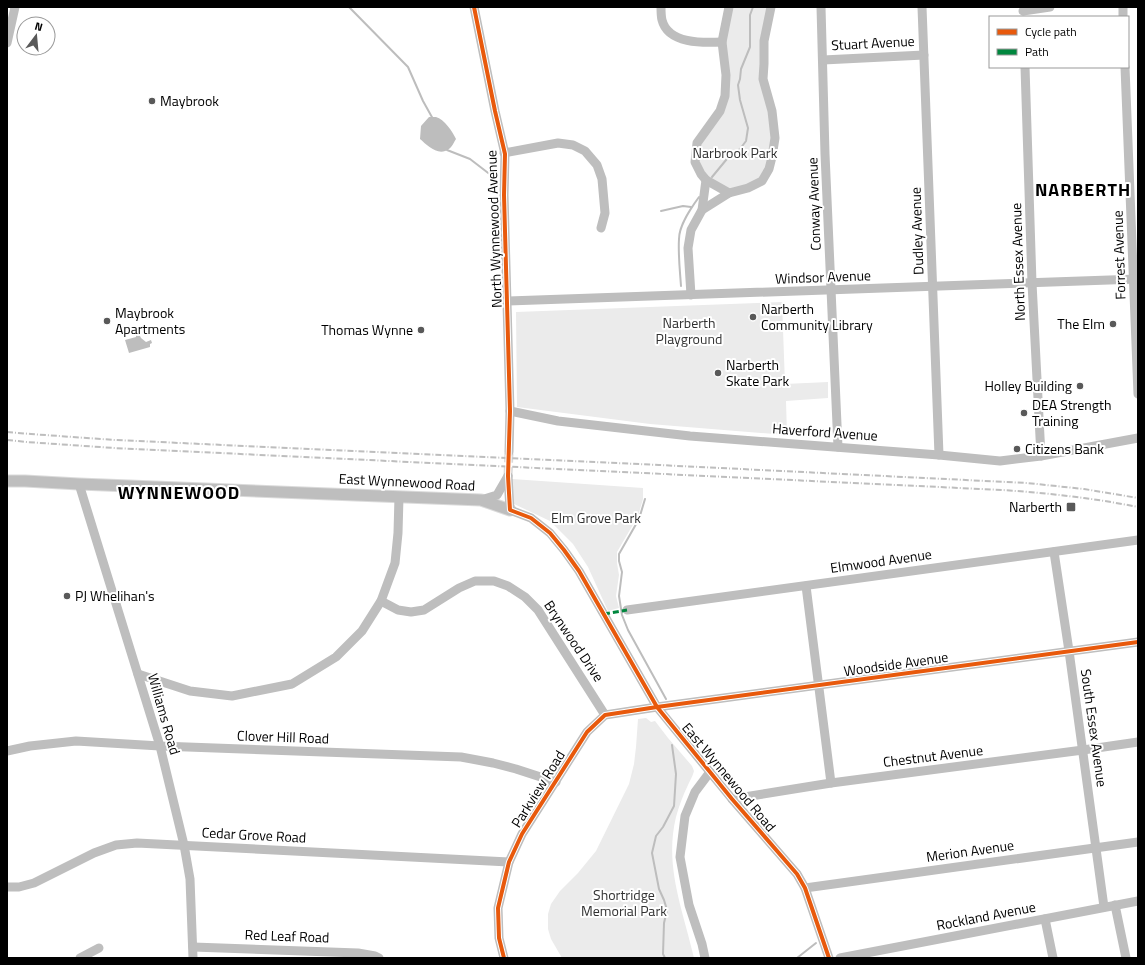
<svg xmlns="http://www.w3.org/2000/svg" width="1145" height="965" viewBox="0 0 1145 965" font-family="'Titillium Web',sans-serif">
  <rect width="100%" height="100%" fill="#fff"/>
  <!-- green -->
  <g fill="#ebebeb">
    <polygon points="729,7 771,7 763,79 775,138 762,181 729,193 701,174 697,143 725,96 722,42"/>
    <polygon points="782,302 785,384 828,382 828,398 786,401 787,435 650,424 517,407 516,312"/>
    <polygon points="512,479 643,488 643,499 638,516 617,552 617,563 619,575 616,596 619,608 608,611 588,567 573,544 550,521 512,503"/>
    <path d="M646 718 651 722 655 721 668 738 692 766 694 771C693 776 690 780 688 785 683 795 679 806 676 817 664 866 683 910 694 958H562L551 939 548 929V914L551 904 560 891 578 873 596 851 629 784 634 764 636 747 638 719Z"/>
  </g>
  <!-- water -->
  <g fill="#bdbdbd">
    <path d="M429 117C432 117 434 117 436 117 444 119 453 132 456 139 454 142 452 147 449 149 438 157 427 145 420 139L421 126Z"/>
    <polygon points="139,334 141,338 146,342 151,340 152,343 150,344 150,347 129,353 125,340 136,337 136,335"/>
  </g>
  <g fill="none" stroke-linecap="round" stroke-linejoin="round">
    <!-- stream -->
    <g stroke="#bdbdbd" stroke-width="2">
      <polyline points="349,7 408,67 423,101 433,119"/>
      <polyline points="447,149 447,150 470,159 496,179"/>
      <polyline points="712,177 731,154 740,149 746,141 748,128 740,100 738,85 740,79 741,69 750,47 750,15 753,7"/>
      <polyline points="661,211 683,206 691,207"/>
      <path d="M681 286C680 271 678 255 679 239 679 225 691 208 699 197"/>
      <polyline points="645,499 639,519 619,554 619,561 622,572 619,596 622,615 628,630 666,699"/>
      <polyline points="665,958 663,954 664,923 667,910 664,900 659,889 652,853 656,836 663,827 674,806 676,774 672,745"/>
      <polyline points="797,958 816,943"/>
    </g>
    <!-- minor-tunnel -->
    <polyline stroke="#d9d9d9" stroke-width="9" stroke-dasharray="9 4.5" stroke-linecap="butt" points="508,476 509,452"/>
    <!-- major casing -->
    <g stroke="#dbdbdb" stroke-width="13">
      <polyline id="major" points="7,481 25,481 79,484 481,500 510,510"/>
    </g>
    <!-- minor -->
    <g stroke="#bebebe" stroke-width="9">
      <polyline points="474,7 495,111 505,154 504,195 510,411 509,452"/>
      <path d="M661 7C661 11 661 16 662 20 668 44 703 43 722 42"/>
      <polyline points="729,7 722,42 726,75 725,96 720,111 697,143 695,162 701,174 706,180 729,193"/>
      <polyline points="821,7 825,154 838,447"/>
      <polyline points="922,7 939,455"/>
      <polyline points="1123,7 1123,17"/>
      <polyline points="1023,11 1050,7"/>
      <polyline points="7,43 15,7"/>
      <polyline points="823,60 924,55"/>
      <polyline points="1025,67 1032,283 1041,456"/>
      <polyline points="1125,67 1138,394"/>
      <polyline points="504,153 558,143 573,145 585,151 597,165 602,179 605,213 601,228"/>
      <polyline points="702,210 729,193 748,188 762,181 769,169 772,157 775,138 772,111 763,79 764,64 764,41 771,7"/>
      <polyline points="691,295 688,248 691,230 702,210 706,180"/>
      <polyline points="508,301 1138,279"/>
      <polyline points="510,411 558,421 690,436 939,455 1000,461 1041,456 1138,438"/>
      <polyline points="508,476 510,510 531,518 550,533 564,550 579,571 657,707 732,799 797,874 805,888 829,958"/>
      <polyline points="79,484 160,746 184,845 190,879 193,958"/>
      <polyline points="481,500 497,495 508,476"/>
      <polyline points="1054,552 1069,651 1104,907"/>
      <polyline points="806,586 831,783"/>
      <polyline points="381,601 398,610 411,612 424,610 459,588 475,581 494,581 508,586 525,597 538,610 605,715"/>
      <polyline points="627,610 1138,540"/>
      <polyline points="138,674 190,691 232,696 292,684 336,657 362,631 381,601 395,563 398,533 399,497"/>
      <polyline points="7,751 30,746 76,741 160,746 461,757 493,763 516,769 556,782"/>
      <polyline points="732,799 831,783 1083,750 1138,742"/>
      <polyline points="7,887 19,887 34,883 94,853 116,845 137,843 509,862"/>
      <polyline points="805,888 1138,842"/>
      <polyline points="1115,905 1126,958"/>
      <polyline points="1045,919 1053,958"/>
      <polyline points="193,947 358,953 375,956 379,958"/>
      <polyline points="80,958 99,948"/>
      <polyline points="504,958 499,938 498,908 509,862 522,834 587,732 605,715 657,707 1138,642"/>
      <polyline points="705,958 702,944 689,905 680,857 685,816 695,792 710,772"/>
      <polyline points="840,958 1138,901"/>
    </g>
    <!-- major -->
    <use href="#major" stroke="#bebebe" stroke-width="11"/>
    <!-- rail -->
    <g stroke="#bebebe" stroke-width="2" stroke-dasharray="6 2 1 2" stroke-linecap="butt">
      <polyline points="7,432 31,434 115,440 659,465 1027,483 1084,489 1138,498"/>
      <path d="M7 440 27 442 114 448 1002 490C1048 493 1093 498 1138 507"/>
    </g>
    <!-- quiet -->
    <polyline stroke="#00873e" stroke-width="3" stroke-dasharray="6 3" stroke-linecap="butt" points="604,614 627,610"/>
    <!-- cycleway casing -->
    <g stroke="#fff" stroke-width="6">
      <g id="cycleway">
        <polyline points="474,7 495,111 505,154 504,195 510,411 508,476 510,510 531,518 550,533 564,550 579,571 657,707 732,799 797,874 805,888 829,958"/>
        <polyline points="504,958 499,938 498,908 509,862 522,834 587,732 605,715 657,707 1138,642"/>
      </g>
    </g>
    <!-- cycleway -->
    <use href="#cycleway" stroke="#e8590c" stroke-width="4"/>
  </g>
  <!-- markers -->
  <g fill="#595959" stroke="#fff" stroke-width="1.5">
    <circle cx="152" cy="101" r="4"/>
    <circle cx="753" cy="317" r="4"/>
    <circle cx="107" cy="321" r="4"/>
    <circle cx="1113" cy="324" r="4"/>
    <circle cx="421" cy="330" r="4"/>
    <circle cx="718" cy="373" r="4"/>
    <circle cx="1080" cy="386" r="4"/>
    <circle cx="1024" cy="413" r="4"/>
    <circle cx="1017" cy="449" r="4"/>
    <rect x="1066" y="502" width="10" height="10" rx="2"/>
    <circle cx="67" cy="596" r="4"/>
  </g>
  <g text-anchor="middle" stroke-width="4" stroke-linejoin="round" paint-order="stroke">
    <!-- street labels -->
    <g font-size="14" fill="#000" stroke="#fff">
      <text transform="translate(873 43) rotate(-3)" y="5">Stuart Avenue</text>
      <text transform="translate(814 204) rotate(-92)" y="5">Conway Avenue</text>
      <text transform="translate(494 229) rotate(-92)" y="5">North Wynnewood Avenue</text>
      <text transform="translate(917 231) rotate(-92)" y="5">Dudley Avenue</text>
      <text transform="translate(1119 255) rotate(-92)" y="5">Forrest Avenue</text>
      <text transform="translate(1018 262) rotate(-92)" y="5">North Essex Avenue</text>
      <text transform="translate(823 277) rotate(-2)" y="5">Windsor Avenue</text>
      <text transform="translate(825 432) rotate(4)" y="5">Haverford Avenue</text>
      <text transform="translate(407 482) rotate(3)" y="5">East Wynnewood Road</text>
      <text transform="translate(881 561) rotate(-8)" y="5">Elmwood Avenue</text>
      <text transform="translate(574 641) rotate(56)" y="5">Brynwood Drive</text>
      <text transform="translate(896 664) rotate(-8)" y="5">Woodside Avenue</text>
      <text transform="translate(164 714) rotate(74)" y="5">Williams Road</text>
      <text transform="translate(1094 728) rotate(82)" y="5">South Essex Avenue</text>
      <text transform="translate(283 737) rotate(2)" y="5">Clover Hill Road</text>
      <text transform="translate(933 756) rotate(-7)" y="5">Chestnut Avenue</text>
      <text transform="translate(729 777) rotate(50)" y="5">East Wynnewood Road</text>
      <text transform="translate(538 789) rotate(-58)" y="5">Parkview Road</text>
      <text transform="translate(254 835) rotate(3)" y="5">Cedar Grove Road</text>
      <text transform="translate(970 851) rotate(-8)" y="5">Merion Avenue</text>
      <text transform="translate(986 916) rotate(-11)" y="5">Rockland Avenue</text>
      <text transform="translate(287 936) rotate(2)" y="5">Red Leaf Road</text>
    </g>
    <!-- poi labels -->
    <g font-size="14" fill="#000" stroke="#fff" text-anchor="start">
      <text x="160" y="106">Maybrook</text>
      <text x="761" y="314">Narberth<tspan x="761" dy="16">Community Library</tspan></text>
      <text x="115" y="318">Maybrook<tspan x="115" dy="16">Apartments</tspan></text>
      <text x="1105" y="329" text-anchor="end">The Elm</text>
      <text x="413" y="335" text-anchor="end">Thomas Wynne</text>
      <text x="726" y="370">Narberth<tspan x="726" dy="16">Skate Park</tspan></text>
      <text x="1072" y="391" text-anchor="end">Holley Building</text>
      <text x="1032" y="410">DEA Strength<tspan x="1032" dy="16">Training</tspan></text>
      <text x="1025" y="454">Citizens Bank</text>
      <text x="1062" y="512" text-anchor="end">Narberth</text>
      <text x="75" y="601">PJ Whelihan's</text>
    </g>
    <!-- park labels -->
    <g font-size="14" fill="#313131" stroke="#fff">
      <text x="735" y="158">Narbrook Park</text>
      <text x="689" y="328">Narberth<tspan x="689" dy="16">Playground</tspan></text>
      <text x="596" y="523">Elm Grove Park</text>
      <text x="624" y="900">Shortridge<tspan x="624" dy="16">Memorial Park</tspan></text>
    </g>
    <!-- district labels -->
    <g font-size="18" font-weight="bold" letter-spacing="1" fill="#000" stroke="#fff">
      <text x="1083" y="196">NARBERTH</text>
      <text x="179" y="499">WYNNEWOOD</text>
    </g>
  </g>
  <!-- border -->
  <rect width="1145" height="965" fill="none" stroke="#000000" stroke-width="16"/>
  <!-- legend -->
  <rect x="989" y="16" width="140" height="52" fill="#ffffff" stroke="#999999"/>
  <rect x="997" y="29" width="20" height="6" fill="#e8590c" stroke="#999999"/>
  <text x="1025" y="36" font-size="12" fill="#000000">Cycle path</text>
  <rect x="997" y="49" width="20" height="6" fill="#00873e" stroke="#999999"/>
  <text x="1025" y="56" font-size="12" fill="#000000">Path</text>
  <!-- north arrow -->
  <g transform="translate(36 36) rotate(16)"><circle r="19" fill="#ffffff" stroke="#999999"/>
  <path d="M0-3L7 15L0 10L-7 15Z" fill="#595959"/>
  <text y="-6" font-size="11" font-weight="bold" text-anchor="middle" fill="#000000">N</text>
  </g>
</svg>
